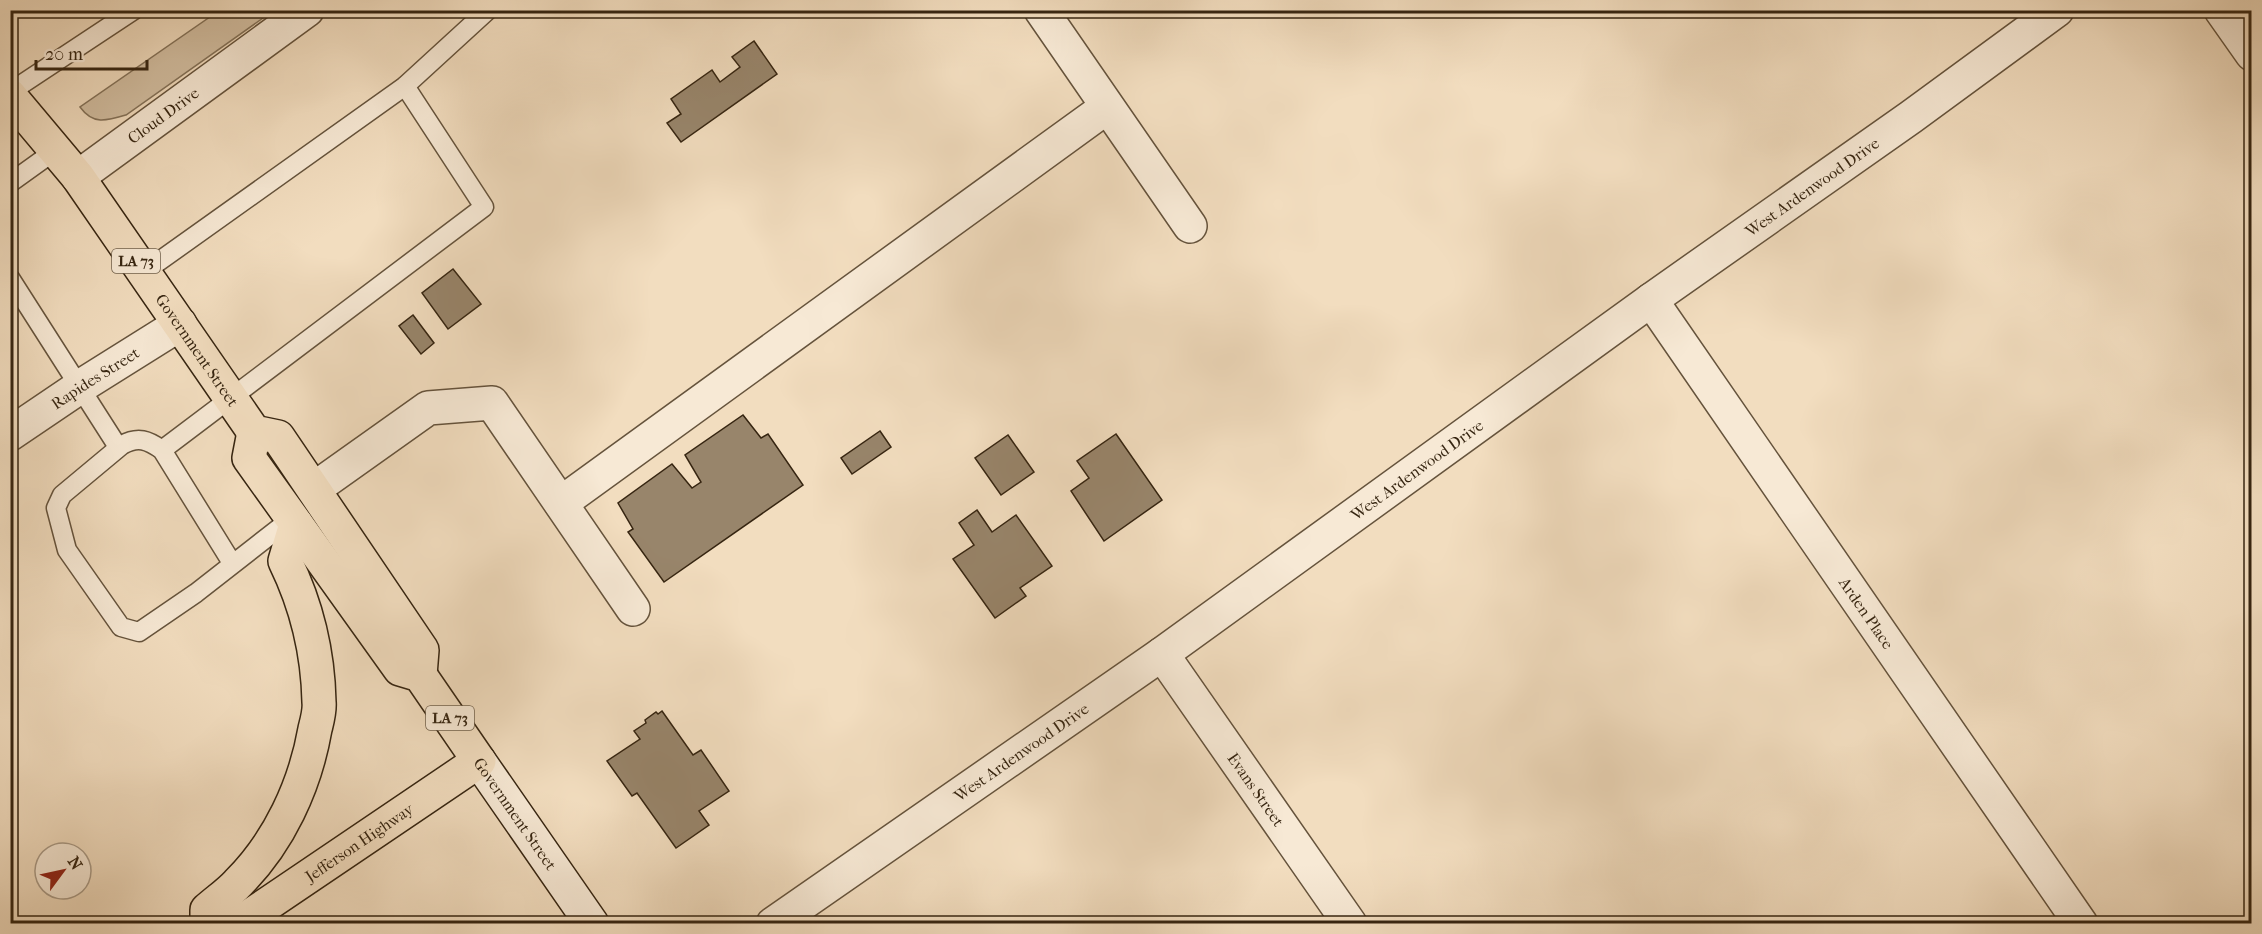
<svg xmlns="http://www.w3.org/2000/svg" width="2262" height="934" viewBox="0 0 2262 934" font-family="'IM FELL French Canon',serif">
  <rect width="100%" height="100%" fill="#f2ddbf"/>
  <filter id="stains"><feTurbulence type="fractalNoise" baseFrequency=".00333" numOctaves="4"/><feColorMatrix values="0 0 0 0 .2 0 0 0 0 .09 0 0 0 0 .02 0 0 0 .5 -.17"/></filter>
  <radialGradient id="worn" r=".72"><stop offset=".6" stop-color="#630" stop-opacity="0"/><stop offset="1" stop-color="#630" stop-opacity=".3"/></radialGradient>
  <!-- green -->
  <path fill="#d2bea1" stroke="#847259" stroke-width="1.5" d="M220 10 273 11 126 115C106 121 93 125 80 107Z"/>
  <!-- building -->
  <g fill="#98856b" stroke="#362511" stroke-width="1.5">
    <polygon points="754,41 777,74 681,142 667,123 681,114 671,99 712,70 720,82 740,67 732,57"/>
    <polygon points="453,269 481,304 448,329 422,293"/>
    <polygon points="413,315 434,343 421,354 399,326"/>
    <polygon points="743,415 761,438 768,434 803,485 664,582 628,532 633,529 618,503 672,464 692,488 701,482 685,455"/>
    <polygon points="880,431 891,447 852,474 841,458"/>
    <polygon points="1116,434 1162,500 1104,541 1071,491 1089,478 1077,461"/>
    <polygon points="1008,435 1034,472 1001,495 975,458"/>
    <polygon points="977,510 992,532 1016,515 1052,566 1020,588 1026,596 995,618 953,559 974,545 959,523"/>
    <polygon points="662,711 693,755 701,750 729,791 699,811 709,825 676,848 637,793 632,796 607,761 640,739 634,731 646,723 645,720 656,712 658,714"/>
  </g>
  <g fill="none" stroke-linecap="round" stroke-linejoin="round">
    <!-- service casing -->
    <g stroke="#65533c" stroke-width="21">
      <g id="service">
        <polyline points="10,92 134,10"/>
        <polyline points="10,183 56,150"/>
        <polyline points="144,272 405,86 488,10"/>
        <polyline points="10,278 118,447"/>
        <polyline points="162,450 484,207 405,86"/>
        <path d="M232 563 162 450C148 440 138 436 122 445L62 495 56 508 67 550 121 627 139 632 196 593 292 518"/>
      </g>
    </g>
    <!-- minor casing -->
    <g stroke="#65533c" stroke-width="36">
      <g id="minor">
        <polyline points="1041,10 1190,226"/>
        <polyline points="2221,10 2252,54"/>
        <path id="s1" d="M78 177 307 10"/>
        <path id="s2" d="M1651 300 2081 924"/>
        <path id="s3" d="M10 434 81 386 180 324"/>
        <polyline points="314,489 428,408 492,403 633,609"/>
        <polyline points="561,503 1107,107"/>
        <path id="s4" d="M1162 654 1350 924"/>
        <path id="s5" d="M773 924 1162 654 1651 300 1911 117 2057 10"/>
      </g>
    </g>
    <!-- secondary casing -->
    <g stroke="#362511" stroke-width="36">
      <g id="secondary">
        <path id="s6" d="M479 761 592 924"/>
      </g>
    </g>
    <!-- primary casing -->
    <g stroke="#362511" stroke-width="36">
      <g id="primary">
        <path id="s7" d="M10 96 78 177 254 432 278 437 422 650 420 675"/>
        <path d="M207 924V910C217 901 229 893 238 883 279 842 305 786 315 729 317 721 320 711 319 702 318 652 307 606 285 561L296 524"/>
        <path id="s8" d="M238 924 479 761 420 675 400 669 249 458 254 432"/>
      </g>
    </g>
    <!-- service -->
    <use href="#service" stroke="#f7e9d5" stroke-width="18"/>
    <!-- minor -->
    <use href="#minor" stroke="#f7e9d5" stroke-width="33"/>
    <!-- secondary -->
    <use href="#secondary" stroke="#f7e9d5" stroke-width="33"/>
    <!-- primary -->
    <use href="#primary" stroke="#f2ddbf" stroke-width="33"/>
  </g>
  <g text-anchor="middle" stroke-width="6" stroke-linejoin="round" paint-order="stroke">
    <!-- shield labels -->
    <g fill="#f7e9d5" stroke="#70604c" stroke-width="1.5">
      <rect x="112" y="249" width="48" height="24" rx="4.5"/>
      <rect x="426" y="706" width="48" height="24" rx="4.5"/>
    </g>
    <g font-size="15" font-weight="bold" fill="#362511">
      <text x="136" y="266">LA 73</text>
      <text x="450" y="723">LA 73</text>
    </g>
    <!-- street labels -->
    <g font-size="16" fill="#362511" stroke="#f7e9d5">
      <text dy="6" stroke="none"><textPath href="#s1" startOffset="105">Cloud Drive</textPath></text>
      <text dy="6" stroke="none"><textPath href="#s5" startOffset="1274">West Ardenwood Drive</textPath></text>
      <text dy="6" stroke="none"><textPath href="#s7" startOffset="316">Government Street</textPath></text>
      <text dy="6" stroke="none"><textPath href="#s3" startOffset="102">Rapides Street</textPath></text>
      <text dy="6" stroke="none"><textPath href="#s5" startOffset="788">West Ardenwood Drive</textPath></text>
      <text dy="6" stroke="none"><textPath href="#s2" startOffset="380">Arden Place</textPath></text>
      <text dy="6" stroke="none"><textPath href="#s5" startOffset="302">West Ardenwood Drive</textPath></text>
      <text dy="6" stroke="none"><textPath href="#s4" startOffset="165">Evans Street</textPath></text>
      <text dy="6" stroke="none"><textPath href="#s6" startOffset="64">Government Street</textPath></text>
      <text dy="6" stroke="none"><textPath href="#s8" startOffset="146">Jefferson Highway</textPath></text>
    </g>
  </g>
  <!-- margin -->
  <rect width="2262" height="934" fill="none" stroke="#f2ddbf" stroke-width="36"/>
  <rect x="12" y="12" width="2238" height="910" fill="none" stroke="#362511" stroke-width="3"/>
  <rect x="18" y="18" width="2226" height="898" fill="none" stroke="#362511" stroke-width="1.5"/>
  <!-- north arrow -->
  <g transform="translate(63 871) rotate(57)"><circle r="28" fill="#f7e9d5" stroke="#aa9b87" stroke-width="1.5"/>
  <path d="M0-4.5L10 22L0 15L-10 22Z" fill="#8f2418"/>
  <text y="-9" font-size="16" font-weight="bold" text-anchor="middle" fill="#362511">N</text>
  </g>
  <!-- scale -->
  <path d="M36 60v9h111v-9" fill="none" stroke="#362511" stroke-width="3"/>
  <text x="45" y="60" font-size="18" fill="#362511" stroke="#f7e9d5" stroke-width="4.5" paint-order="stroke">20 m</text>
  <rect width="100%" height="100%" filter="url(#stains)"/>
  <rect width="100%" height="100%" fill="url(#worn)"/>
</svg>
